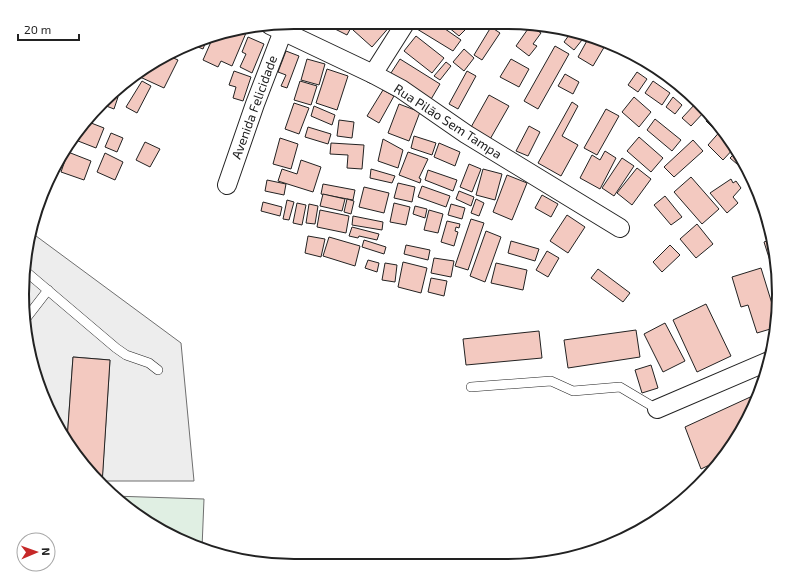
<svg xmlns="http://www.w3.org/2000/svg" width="801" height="588" viewBox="0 0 801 588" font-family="'Exo 2',sans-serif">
  <rect width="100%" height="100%" fill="#fff"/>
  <!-- green -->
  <polygon fill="#e0efe3" stroke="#6f6f6f" points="113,496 204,499 202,548 158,530"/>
  <!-- parking -->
  <polygon fill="#ededed" stroke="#6f6f6f" points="32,233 181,343 194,481 102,481 110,360 73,357 67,440 43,398 24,329 24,258"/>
  <!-- building -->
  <g fill="#f3c9c0" stroke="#222">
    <polygon points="293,22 310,22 307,29"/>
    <polygon points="327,22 354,22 347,35 325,24"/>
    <polygon points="360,22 388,22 391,25 372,47 353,30"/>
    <polygon points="423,22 435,22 461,40 453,51 417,29"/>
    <polygon points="442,22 458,22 466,29 459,36"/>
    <polygon points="530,26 541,33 533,44 537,46 529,56 516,46"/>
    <polygon points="491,27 500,33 482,60 474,55"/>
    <polygon points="239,29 246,33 232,66 221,61 218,67 203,60 214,35 223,31"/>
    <polygon points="572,31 586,35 574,50 564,42"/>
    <polygon points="416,36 444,58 432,73 404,51"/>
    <polygon points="248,37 264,44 252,73 240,67 246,54 242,52"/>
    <polygon points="589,37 606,44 593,66 578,57"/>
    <polygon points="207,39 203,49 193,45"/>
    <polygon points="555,46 569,54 538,109 524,101"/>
    <polygon points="464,49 474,58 464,71 453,62"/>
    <polygon points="286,51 299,56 287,88 281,86 286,75 278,72"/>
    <polygon points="169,56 178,60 164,88 140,77 145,67"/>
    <polygon points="307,59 325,64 319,85 301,80"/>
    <polygon points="400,59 440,84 430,101 389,76"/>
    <polygon points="511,59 529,69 519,87 500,77"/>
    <polygon points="446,62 451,66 440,80 434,76"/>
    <polygon points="327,69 348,76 337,110 316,103"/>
    <polygon points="234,71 251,77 243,101 233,98 236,87 229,85"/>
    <polygon points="467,71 476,76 458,109 449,104"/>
    <polygon points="637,72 647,79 638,92 628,85"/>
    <polygon points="565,74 579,82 573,94 558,86"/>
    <polygon points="142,81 151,86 137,113 126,107"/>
    <polygon points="300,81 317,86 311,105 294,100"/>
    <polygon points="653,81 670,93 662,105 645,93"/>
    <polygon points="383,90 394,96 379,123 367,116"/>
    <polygon points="113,94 118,97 114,109 101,104"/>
    <polygon points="489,95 509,106 489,141 470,129"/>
    <polygon points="634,97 651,112 639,127 622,112"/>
    <polygon points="673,97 682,105 675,114 666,107"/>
    <polygon points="572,102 578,106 562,136 578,145 561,176 538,163"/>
    <polygon points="294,103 309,108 299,134 285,129"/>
    <polygon points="696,103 705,111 691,126 682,118"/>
    <polygon points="399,104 420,112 409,141 388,133"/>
    <polygon points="314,106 335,115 332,125 311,116"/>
    <polygon points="606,109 619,116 597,155 584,148"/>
    <polygon points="710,116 719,125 715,130 706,121"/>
    <polygon points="655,119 681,140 672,151 647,130"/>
    <polygon points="339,120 354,122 352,138 337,136"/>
    <polygon points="86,121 104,128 96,148 73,139"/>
    <polygon points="529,126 540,132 528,156 516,151"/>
    <polygon points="308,127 331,134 328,144 305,137"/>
    <polygon points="723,128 735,147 723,160 708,145"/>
    <polygon points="111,133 123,138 117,152 105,147"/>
    <polygon points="414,136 436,143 432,155 411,148"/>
    <polygon points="639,137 663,158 651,172 627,151"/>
    <polygon points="280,138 298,144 291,169 273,164"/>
    <polygon points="383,139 403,150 398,168 378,161"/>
    <polygon points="693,140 703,151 674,177 664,167"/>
    <polygon points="145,142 160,149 150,167 136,160"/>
    <polygon points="331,143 364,145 362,169 347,168 348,155 330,154"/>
    <polygon points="439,143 460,152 455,166 434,157"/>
    <polygon points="605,151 616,158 600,189 580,178 592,155 600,160"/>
    <polygon points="737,151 747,167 744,170 730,158"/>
    <polygon points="68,152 91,161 84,180 61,172"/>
    <polygon points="408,152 428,159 419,178 421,179 420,183 399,175"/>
    <polygon points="105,153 123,162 115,180 97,172"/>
    <polygon points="622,158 634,166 614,196 602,188"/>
    <polygon points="301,160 321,167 313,192 278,181 282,169 297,174"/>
    <polygon points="469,164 481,169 472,192 460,187"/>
    <polygon points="637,168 651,179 632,205 617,193"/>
    <polygon points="747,168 751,173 754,181 744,172"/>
    <polygon points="371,169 395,176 392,183 370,178"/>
    <polygon points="483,169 502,174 495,200 476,195"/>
    <polygon points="428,170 457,180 453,191 425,180"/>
    <polygon points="507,175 527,183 512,220 493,212"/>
    <polygon points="691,177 719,209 702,224 674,192"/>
    <polygon points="731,179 733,183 736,181 741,188 733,197 738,203 727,213 710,193"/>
    <polygon points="267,180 286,184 284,195 265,191"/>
    <polygon points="398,183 415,187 412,202 394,198"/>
    <polygon points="323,184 355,190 353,200 321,194"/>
    <polygon points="422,186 450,196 446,207 418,197"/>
    <polygon points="364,187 389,193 384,213 359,207"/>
    <polygon points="459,191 474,197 471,206 456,199"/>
    <polygon points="323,194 345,199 342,211 320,206"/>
    <polygon points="542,195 558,204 551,217 535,208"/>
    <polygon points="665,196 682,217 671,225 654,205"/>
    <polygon points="347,199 354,201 351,214 344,212"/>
    <polygon points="476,199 484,203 479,216 471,213"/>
    <polygon points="287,200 294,202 289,220 283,219"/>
    <polygon points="263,202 282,207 280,216 261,211"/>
    <polygon points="297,203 306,205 302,225 293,223"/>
    <polygon points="394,203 410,207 406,225 390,222"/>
    <polygon points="309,204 318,206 315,224 306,223"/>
    <polygon points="451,204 465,208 462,219 448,215"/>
    <polygon points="415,206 427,209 425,218 413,214"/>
    <polygon points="320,210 349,216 346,233 317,227"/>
    <polygon points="429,210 443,214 438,233 424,230"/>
    <polygon points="567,215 585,227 568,253 550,241"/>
    <polygon points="353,216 383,222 382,230 352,225"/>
    <polygon points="471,219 484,223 468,270 455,266"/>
    <polygon points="447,221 460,224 459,228 456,227 455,231 458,232 454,246 441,242"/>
    <polygon points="697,224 713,244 696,258 680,239"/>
    <polygon points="352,227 379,234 377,240 359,236 358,238 349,236"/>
    <polygon points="486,231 501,237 485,282 470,276"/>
    <polygon points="308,236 325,239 321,257 305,253"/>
    <polygon points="329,237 360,246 355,266 323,256"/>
    <polygon points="772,239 778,276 778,286 764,242"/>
    <polygon points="364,240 386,247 384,254 362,247"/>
    <polygon points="511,241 539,249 535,261 508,253"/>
    <polygon points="406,245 430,250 428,260 404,254"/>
    <polygon points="670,245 680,255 662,272 653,262"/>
    <polygon points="547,251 559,258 548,277 536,270"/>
    <polygon points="434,258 454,261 451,277 431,273"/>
    <polygon points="368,260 379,263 377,272 365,268"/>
    <polygon points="403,262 427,268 421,293 398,287"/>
    <polygon points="385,263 397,265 395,282 382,280"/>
    <polygon points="496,263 527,270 523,290 491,283"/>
    <polygon points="761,268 777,320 777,327 757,333 748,305 741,307 732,277"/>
    <polygon points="598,269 630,293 623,302 591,278"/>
    <polygon points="431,278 447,281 444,296 428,292"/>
    <polygon points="706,304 731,356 697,372 673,320"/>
    <polygon points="665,323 685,361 663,372 644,334"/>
    <polygon points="636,330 640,357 568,368 564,340"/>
    <polygon points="539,331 542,358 466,365 463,339"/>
    <polygon points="73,357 110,360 102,485 78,460 67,440"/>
    <polygon points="651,365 658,388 642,393 635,370"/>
    <polygon points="759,393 743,430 722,459 701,469 685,427"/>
  </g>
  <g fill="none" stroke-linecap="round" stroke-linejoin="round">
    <!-- lane casing -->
    <g stroke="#222" stroke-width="10">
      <g id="lane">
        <polyline points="24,270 116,348 126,355 149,363 158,370"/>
        <polyline points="24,321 48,290"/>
        <polyline points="471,387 551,381 573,391 620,387 657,409"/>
      </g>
    </g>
    <!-- street casing -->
    <g stroke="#222" stroke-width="20">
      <g id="street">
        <polyline points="270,25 373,74 401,89 466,134 620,228"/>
        <polyline points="373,74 406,22"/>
        <polyline points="227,185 255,104 283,31"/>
        <polyline points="657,409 769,361"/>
      </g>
    </g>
    <!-- lane -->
    <use href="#lane" stroke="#fff" stroke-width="9"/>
    <!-- street -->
    <use href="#street" stroke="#fff" stroke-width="18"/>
  </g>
  <g text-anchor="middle" stroke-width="3" stroke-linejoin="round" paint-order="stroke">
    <!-- street labels -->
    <g font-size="13" fill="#222" stroke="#fff">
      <text transform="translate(254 107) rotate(-70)" y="5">Avenida Felicidade</text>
      <text transform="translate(448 121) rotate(33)" y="5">Rua Pilão Sem Tampa</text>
    </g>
  </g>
  <!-- crop -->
  <path d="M0 0H801V588H0ZM294 29H507A265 265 0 0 1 772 294V294A265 265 0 0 1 507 559H294A265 265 0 0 1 29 294V294A265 265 0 0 1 294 29Z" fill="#fff" fill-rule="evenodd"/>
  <path fill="none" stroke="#222" stroke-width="2" d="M294 29H507A265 265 0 0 1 772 294V294A265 265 0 0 1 507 559H294A265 265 0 0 1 29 294V294A265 265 0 0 1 294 29Z"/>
  <!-- north arrow -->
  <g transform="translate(36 552) rotate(88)"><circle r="19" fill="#ffffff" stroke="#a7a7a7"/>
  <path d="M0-3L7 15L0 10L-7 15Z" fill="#c62828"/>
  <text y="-6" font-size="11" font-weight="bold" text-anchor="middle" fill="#222222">N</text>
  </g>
  <!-- scale -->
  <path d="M18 34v6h61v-6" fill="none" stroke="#222222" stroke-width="2"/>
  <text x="24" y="34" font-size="12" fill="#222222" stroke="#ffffff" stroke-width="3" paint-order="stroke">20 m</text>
</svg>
